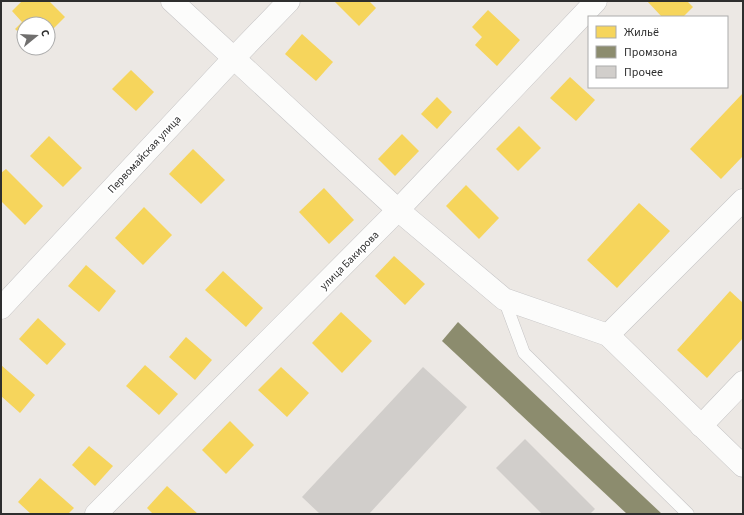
<svg xmlns="http://www.w3.org/2000/svg" width="744" height="515" viewBox="0 0 744 515" font-family="'Source Sans 3',sans-serif">
  <rect width="100%" height="100%" fill="#ece8e4"/>
  <!-- homes -->
  <g fill="#f6d55c">
    <polygon points="22,1 49,1 65,17 48,34 48,24 24,24 24,37 15,29 22,22 12,11"/>
    <polygon points="334,1 369,1 376,8 359,26"/>
    <polygon points="647,1 687,1 693,7 683,17 662,17"/>
    <polygon points="488,10 520,40 497,66 475,45 482,37 472,27"/>
    <polygon points="302,34 333,62 316,81 285,54"/>
    <polygon points="131,70 154,92 136,111 112,89"/>
    <polygon points="570,77 595,100 576,121 550,98"/>
    <polygon points="743,93 743,156 721,179 690,149"/>
    <polygon points="437,97 452,112 437,129 421,114"/>
    <polygon points="519,126 541,148 518,171 496,149"/>
    <polygon points="402,134 419,151 395,176 378,159"/>
    <polygon points="49,136 82,168 63,187 30,156"/>
    <polygon points="193,149 225,180 201,204 169,174"/>
    <polygon points="6,169 43,206 25,225 1,201 1,173"/>
    <polygon points="466,185 499,218 479,239 446,206"/>
    <polygon points="324,188 354,220 329,244 299,212"/>
    <polygon points="639,203 670,231 617,288 587,260"/>
    <polygon points="144,207 172,235 143,265 115,238"/>
    <polygon points="394,256 425,284 405,305 375,276"/>
    <polygon points="86,265 116,291 99,312 68,286"/>
    <polygon points="223,271 263,308 246,327 205,290"/>
    <polygon points="730,291 743,303 743,338 707,378 677,350"/>
    <polygon points="341,312 372,341 342,373 312,343"/>
    <polygon points="38,318 66,344 47,365 19,339"/>
    <polygon points="186,337 212,360 195,380 169,357"/>
    <polygon points="1,365 35,395 20,413 1,396"/>
    <polygon points="145,365 178,394 159,415 126,386"/>
    <polygon points="281,367 309,393 287,417 258,390"/>
    <polygon points="230,421 254,445 226,474 202,450"/>
    <polygon points="89,446 113,466 95,486 72,465"/>
    <polygon points="40,478 74,508 68,514 31,514 18,502"/>
    <polygon points="167,486 198,514 153,514 147,508"/>
  </g>
  <!-- industry -->
  <polygon fill="#8c8c6e" points="458,322 662,514 627,514 442,341"/>
  <!-- building -->
  <g fill="#d1cecb">
    <polygon points="423,367 467,407 369,514 320,514 302,497"/>
    <polygon points="525,439 595,509 590,514 542,514 496,468"/>
  </g>
  <g fill="none" stroke-linecap="round" stroke-linejoin="round">
    <!-- service casing -->
    <g stroke="#c5c4c5" stroke-width="13">
      <polyline id="service" points="504,299 524,353 688,514"/>
    </g>
    <!-- minor casing -->
    <g stroke="#c5c4c5" stroke-width="23">
      <g id="minor">
        <polyline points="172,1 398,210 504,299 608,335 743,466"/>
        <polyline points="1,308 233,59 289,1"/>
        <polyline points="608,335 743,200"/>
        <polyline points="701,426 743,382"/>
        <polyline points="96,514 398,210 596,1"/>
      </g>
    </g>
    <!-- service -->
    <use href="#service" stroke="#fcfcfb" stroke-width="12"/>
    <!-- minor -->
    <use href="#minor" stroke="#fcfcfb" stroke-width="22"/>
  </g>
  <g text-anchor="middle" stroke-width="4" stroke-linejoin="round" paint-order="stroke">
    <!-- street labels -->
    <g font-size="11" fill="#2e2e2e" stroke="#fff">
      <text transform="translate(144 154) rotate(-47)" y="4">Первомайская улица</text>
      <text transform="translate(349 260) rotate(-45)" y="4">улица Бакирова</text>
    </g>
  </g>
  <!-- border -->
  <rect width="744" height="515" fill="none" stroke="#2e2e2e" stroke-width="4"/>
  <!-- legend -->
  <rect x="588" y="16" width="140" height="72" fill="#ffffff" stroke="#ababab"/>
  <rect x="596" y="26" width="20" height="12" fill="#f6d55c" stroke="#ababab"/>
  <text x="624" y="36" font-size="12" fill="#2e2e2e">Жильё</text>
  <rect x="596" y="46" width="20" height="12" fill="#8c8c6e" stroke="#ababab"/>
  <text x="624" y="56" font-size="12" fill="#2e2e2e">Промзона</text>
  <rect x="596" y="66" width="20" height="12" fill="#d1cecb" stroke="#ababab"/>
  <text x="624" y="76" font-size="12" fill="#2e2e2e">Прочее</text>
  <!-- north arrow -->
  <g transform="translate(36 36) rotate(72)"><circle r="19" fill="#ffffff" stroke="#ababab"/>
  <path d="M0-3L7 15L0 10L-7 15Z" fill="#706f6e"/>
  <text y="-6" font-size="11" font-weight="bold" text-anchor="middle" fill="#2e2e2e">С</text>
  </g>
</svg>
